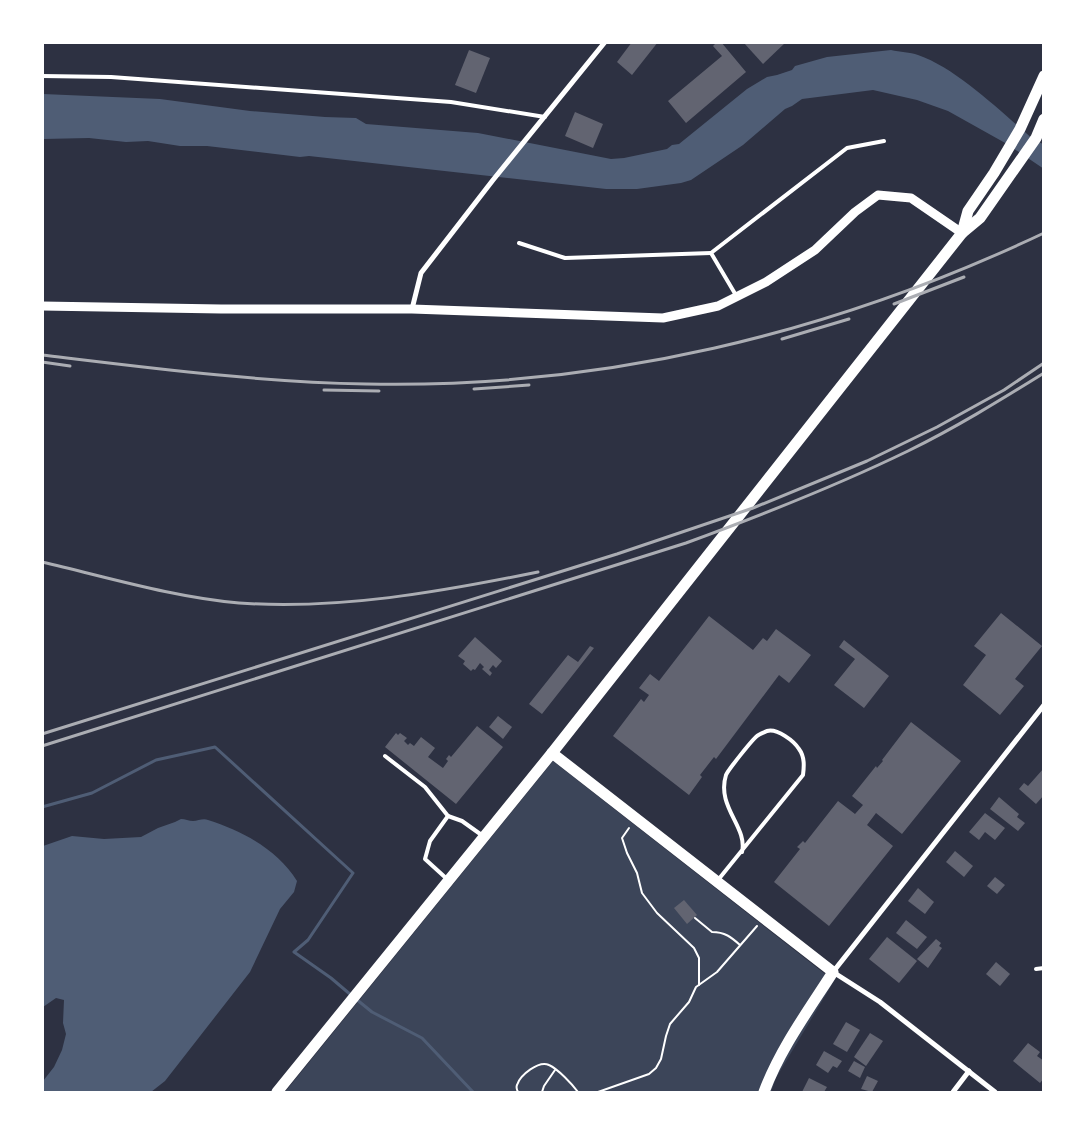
<svg xmlns="http://www.w3.org/2000/svg" width="1086" height="1135" viewBox="0 0 1086 1135" font-family="'Fira Sans',sans-serif">
  <rect width="100%" height="100%" fill="#2d3142"/>
  <!-- green -->
  <polygon fill="#3c4559" points="553,761 834,981 776,1078 771,1092 285,1092"/>
  <!-- water -->
  <g fill="#4f5d75">
    <path d="M891 50C900 52 910 52 918 55 958 69 1001 112 1034 140L1043 144 1044 169 1007 144 948 111 917 100 873 90 802 99 792 106 785 109 743 145 691 180 681 183 637 189H606L309 156 300 157 207 146H180L148 141 126 142 89 138 43 139V94L160 99 250 111 325 117 356 118 366 124 478 133 611 159 624 158 667 149 672 145 679 144 747 89 767 77 777 75 792 70 795 66 827 57Z"/>
    <path d="M181 819C185 819 189 821 193 821 198 821 203 818 208 820 243 831 278 850 297 881L294 892 280 909 250 972 165 1081 151 1092H43V1081L54 1067 62 1050 66 1034 63 1023 64 1000 56 998 43 1007V846L72 836 104 839 141 837 158 828 175 822Z"/>
  </g>
  <g fill="none" stroke-linecap="round" stroke-linejoin="round">
    <!-- stream -->
    <g stroke="#4f5d75" stroke-width="3">
      <polyline points="42,807 92,793 156,760 215,747 353,873 308,940 294,952 331,978 351,995"/>
      <polyline points="356,999 372,1012 422,1038 473,1092"/>
    </g>
  </g>
  <!-- building -->
  <g fill="#626471">
    <polygon points="632,42 658,42 632,75 617,62"/>
    <polygon points="717,42 721,42 746,72 686,123 668,101 722,56 713,46"/>
    <polygon points="745,42 786,42 763,64 744,43"/>
    <polygon points="469,50 490,58 476,93 455,85"/>
    <polygon points="575,112 603,124 593,148 565,136"/>
    <polygon points="1001,613 1042,646 1015,679 1024,686 1000,715 963,685 986,655 974,646"/>
    <polygon points="709,616 753,650 763,638 767,641 776,629 811,655 789,683 779,675 716,759 714,757 700,775 702,777 689,795 613,736 641,699 644,702 649,695 639,688 650,674 659,681"/>
    <polygon points="475,637 502,661 496,668 493,665 489,670 492,673 490,676 482,669 484,667 480,663 475,670 473,669 471,671 463,664 465,661 458,656"/>
    <polygon points="844,640 889,676 864,708 834,685 855,659 839,647"/>
    <polygon points="590,646 594,648 542,714 529,704 568,655 578,662"/>
    <polygon points="498,716 512,727 503,739 489,727"/>
    <polygon points="911,722 961,761 902,834 876,813 867,825 893,846 829,926 774,882 800,849 797,847 803,841 805,843 838,801 855,814 863,805 852,796 876,766 877,768 883,761 882,760"/>
    <polygon points="477,726 503,747 456,804 385,747 396,733 398,735 400,733 407,738 404,741 408,745 410,743 414,746 421,737 435,748 428,757 443,768 448,761 446,759 449,755 451,757"/>
    <polygon points="1044,768 1044,795 1036,804 1019,789 1024,783 1028,786"/>
    <polygon points="999,797 1019,814 1017,817 1025,823 1018,831 990,809"/>
    <polygon points="985,813 1005,828 995,840 985,832 979,840 969,832"/>
    <polygon points="955,851 973,866 964,877 946,862"/>
    <polygon points="995,877 1005,885 997,894 987,886"/>
    <polygon points="918,888 934,902 925,914 908,901"/>
    <polygon points="684,900 697,915 687,924 674,908"/>
    <polygon points="906,920 927,937 917,949 896,933"/>
    <polygon points="887,937 917,961 899,983 869,959"/>
    <polygon points="936,939 941,943 939,946 942,948 928,968 917,959"/>
    <polygon points="996,962 1010,974 1000,986 986,974"/>
    <polygon points="846,1022 860,1030 847,1052 833,1044"/>
    <polygon points="870,1033 883,1041 866,1066 854,1057"/>
    <polygon points="1028,1043 1040,1052 1037,1056 1044,1061 1044,1078 1040,1083 1013,1061"/>
    <polygon points="824,1051 842,1061 837,1068 833,1066 828,1073 816,1065"/>
    <polygon points="854,1061 865,1067 860,1078 848,1071"/>
    <polygon points="867,1076 878,1081 872,1092 861,1089"/>
    <polygon points="809,1078 827,1087 824,1092 802,1092"/>
  </g>
  <g fill="none" stroke-linecap="round" stroke-linejoin="round">
    <!-- path -->
    <g stroke="#fff" stroke-width="2">
      <polyline points="629,828 622,838 627,853 637,873 642,893 657,913 694,948 699,958 699,985"/>
      <path d="M695 918 712 932C725 932 731 937 740 945"/>
      <path d="M518 1092C517 1090 516 1087 517 1085 520 1075 539 1060 549 1065 558 1069 572 1084 578 1092"/>
      <polyline points="542,1092 544,1086 555,1070"/>
      <polyline points="598,1092 649,1074 656,1068 661,1059 666,1036 670,1024 689,1002 696,987 717,972 757,926"/>
    </g>
    <!-- service -->
    <g stroke="#fff" stroke-width="4">
      <polyline points="42,76 111,77 451,102 545,117"/>
      <polyline points="519,243 565,258 711,253"/>
      <polyline points="737,297 711,253 847,148 884,141"/>
      <polyline points="385,756 425,787 448,816"/>
      <polyline points="447,879 425,859 430,841 448,816 462,821 483,836"/>
      <path d="M718 880 803 775C804 767 805 757 799 749 794 741 777 728 767 731 765 732 759 734 757 736 752 740 728 770 726 775 716 807 748 827 742 852"/>
      <polyline points="1036,969 1044,968"/>
    </g>
    <!-- minor -->
    <g stroke="#fff" stroke-width="5">
      <polyline points="412,309 421,273 493,180 605,42"/>
      <polyline points="953,1092 969,1071"/>
      <polyline points="995,1092 880,1002 833,972 1044,705"/>
    </g>
    <!-- tertiary -->
    <polyline stroke="#fff" stroke-width="9" points="42,306 221,309 412,309 663,318 718,306 766,282 815,250 855,212 878,195 911,198 962,233"/>
    <!-- primary -->
    <g stroke="#fff" stroke-width="11">
      <polyline points="962,233 968,211 994,173 1020,129 1044,76"/>
      <path d="M552 753 833 972C808 1011 780 1049 764 1092"/>
      <polyline points="277,1092 552,753 962,233 980,218 1036,138 1044,119"/>
    </g>
    <!-- rail -->
    <g stroke="#abadb3" stroke-width="3">
      <polyline points="894,304 964,277"/>
      <polyline points="782,339 849,319"/>
      <path d="M42 355C150 368 258 382 366 384 602 389 831 334 1044 233"/>
      <polyline points="42,362 70,366"/>
      <polyline points="474,389 529,385"/>
      <polyline points="324,390 379,391"/>
      <path d="M42 562C107 577 172 597 239 603 339 610 440 592 538 572"/>
      <polyline points="42,734 617,554 753,508 867,461 937,427 1004,390 1044,363"/>
      <path d="M42 746 686 543C762 515 836 486 908 451 955 428 999 401 1044 373"/>
    </g>
  </g>
  <!-- border -->
  <rect width="1086" height="1135" fill="none" stroke="#ffffff" stroke-width="88"/>
</svg>
